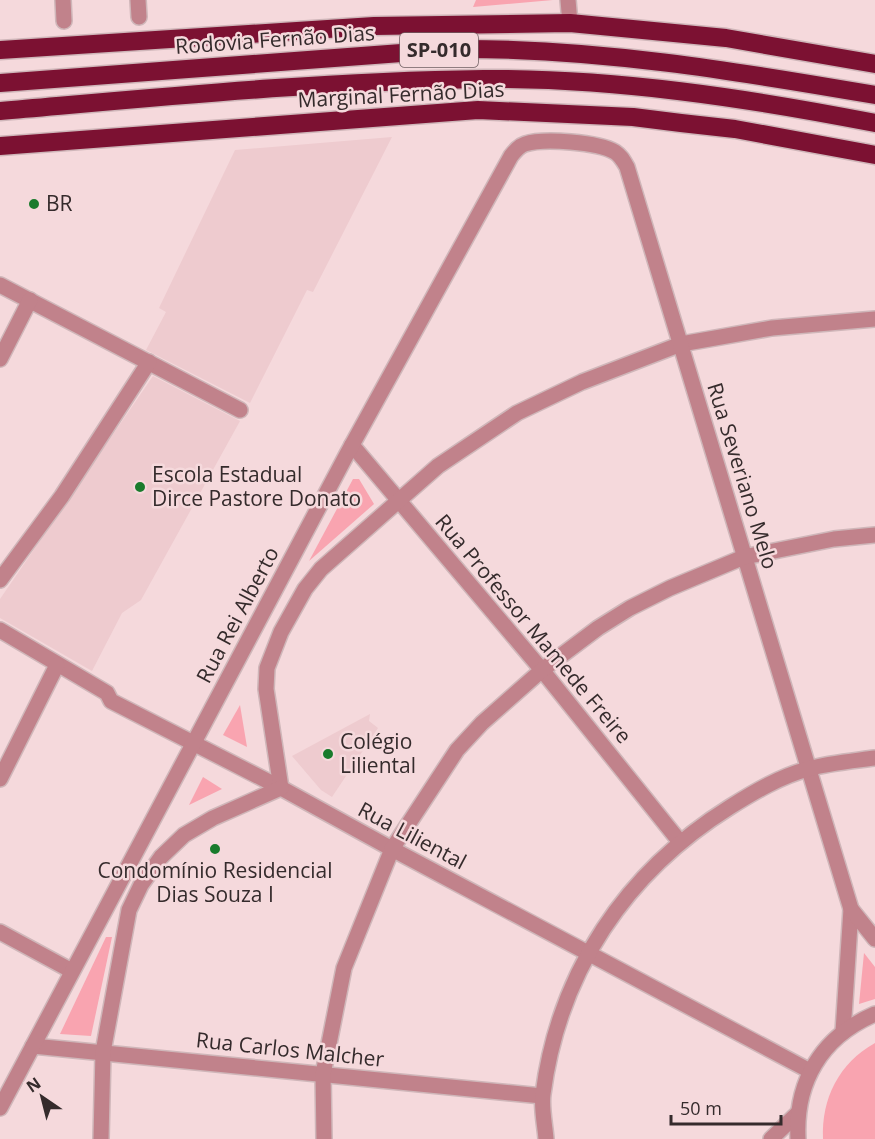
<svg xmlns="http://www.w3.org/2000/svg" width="875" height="1139" viewBox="0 0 875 1139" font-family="'Open Sans',sans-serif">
  <rect width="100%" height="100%" fill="#f5d9dc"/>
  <!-- built -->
  <g fill="#eecbcf">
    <polygon points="392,137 313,292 307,290 250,403 146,350 166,312 159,308 235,150"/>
    <polygon points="153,376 240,421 141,600 122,613 92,671 0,618 0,599"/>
    <polygon points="370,714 369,721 378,728 332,797 321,790 292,756"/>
  </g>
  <!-- green -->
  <g fill="#f9a4b0">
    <polygon points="476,0 553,0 473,7"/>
    <polygon points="353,479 359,479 374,504 309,561"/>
    <polygon points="240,705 247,747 223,735"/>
    <polygon points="203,777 222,789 189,805"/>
    <polygon points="106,937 112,937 91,1036 60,1034"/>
    <polygon points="864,953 875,967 875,999 859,1004"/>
    <path d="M875 1043V1139H823C821 1099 839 1063 875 1043Z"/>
  </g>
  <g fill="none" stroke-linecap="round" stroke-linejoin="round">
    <!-- minor casing -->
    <g stroke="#cfb6b9" stroke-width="18">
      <g id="minor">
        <polyline points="63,0 64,21"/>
        <polyline points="138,0 139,17"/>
        <polyline points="568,0 570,23"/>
        <polyline points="0,285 240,410"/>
        <polyline points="0,359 30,300"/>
        <polyline points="352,445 542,670 680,842"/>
        <polyline points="0,580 62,496 149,362"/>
        <polyline points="0,630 107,693 111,701 281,788 392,849 810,1071"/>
        <polyline points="0,779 57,665"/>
        <polyline points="281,788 266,689 267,668 281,632 305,589 321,569 438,466 517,413 582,382 681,344 772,328 875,319"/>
        <polyline points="0,932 72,971"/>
        <polyline points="843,1032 851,909"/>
        <polyline points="33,1046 542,1096"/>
        <path d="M0 1108 347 454 511 156C515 151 519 146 525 144 544 138 598 142 615 152 621 156 623 160 627 167L851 909 875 939"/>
        <polyline points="101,1139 103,1052 129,910 141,885 161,857 184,835 213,818 281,788"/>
        <polyline points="324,1139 323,1074 344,968 392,849 457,750 482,723 542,670 598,628 630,608 670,588 744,557 834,539 875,535"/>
        <path d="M546 1139C545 1125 541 1108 543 1094 559 971 626 872 730 807 754 792 781 776 808 769 829 763 853 761 875 758"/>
        <polyline points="771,1139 797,1114"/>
        <path d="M798 1139C795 1082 821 1037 875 1014"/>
      </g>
    </g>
    <!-- highway casing -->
    <g stroke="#cfb6b9" stroke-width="21">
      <g id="highway">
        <polyline points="0,50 374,26 570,23 726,38 875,64"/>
        <path d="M0 83 455 49C596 48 736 71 875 95"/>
        <path d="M0 111C161 97 322 81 484 79 614 78 747 98 875 123"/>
        <polyline points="0,146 478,110 633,117 681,123 735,129 875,155"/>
      </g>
    </g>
    <!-- minor -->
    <use href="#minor" stroke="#c1828b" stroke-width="15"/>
    <!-- highway -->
    <use href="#highway" stroke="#7c1132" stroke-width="18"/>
  </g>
  <!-- markers -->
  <g fill="#197b2c" stroke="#f5d9dc" stroke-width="2">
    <circle cx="34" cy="204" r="6"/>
    <circle cx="140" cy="487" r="6"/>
    <circle cx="328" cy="754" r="6"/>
    <circle cx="215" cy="849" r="6"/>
  </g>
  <g text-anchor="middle" stroke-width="5" stroke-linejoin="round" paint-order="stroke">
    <!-- shield labels -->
    <rect fill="#f5d9dc" stroke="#6f5f61" stroke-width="1.5" x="400" y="33" width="78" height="34" rx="4.5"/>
    <g font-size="20" font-weight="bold" fill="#352b2c">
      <text x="439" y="57">SP-010</text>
    </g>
    <!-- street labels -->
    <g font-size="21" fill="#352b2c" stroke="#f5d9dc">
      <text transform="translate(275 40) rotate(-4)" y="7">Rodovia Fernão Dias</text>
      <text transform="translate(401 95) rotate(-3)" y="7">Marginal Fernão Dias</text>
      <text transform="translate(742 476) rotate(73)" y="7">Rua Severiano Melo</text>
      <text transform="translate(238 615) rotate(-62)" y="7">Rua Rei Alberto</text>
      <text transform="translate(533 629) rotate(50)" y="7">Rua Professor Mamede Freire</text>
      <text transform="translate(412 836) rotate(28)" y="7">Rua Liliental</text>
      <text transform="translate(290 1050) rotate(6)" y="7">Rua Carlos Malcher</text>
    </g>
    <!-- poi labels -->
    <g font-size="21" fill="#352b2c" stroke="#f5d9dc" text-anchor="start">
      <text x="46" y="211">BR</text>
      <text x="152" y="482">Escola Estadual<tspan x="152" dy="24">Dirce Pastore Donato</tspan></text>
      <text x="340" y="749">Colégio<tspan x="340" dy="24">Liliental</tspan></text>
      <text x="215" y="878" text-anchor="middle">Condomínio Residencial<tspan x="215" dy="24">Dias Souza I</tspan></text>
    </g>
  </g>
  <!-- north arrow -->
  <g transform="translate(42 1097) rotate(325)" stroke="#f5d9dc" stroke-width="4.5" paint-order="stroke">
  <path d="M0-4.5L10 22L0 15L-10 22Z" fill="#352b2c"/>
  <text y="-9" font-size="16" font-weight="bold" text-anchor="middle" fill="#352b2c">N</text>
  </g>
  <!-- scale -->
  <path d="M671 1115v9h110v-9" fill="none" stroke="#352b2c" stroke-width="3"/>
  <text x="680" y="1115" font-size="18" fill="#352b2c" stroke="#f5d9dc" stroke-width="4.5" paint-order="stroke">50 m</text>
</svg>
